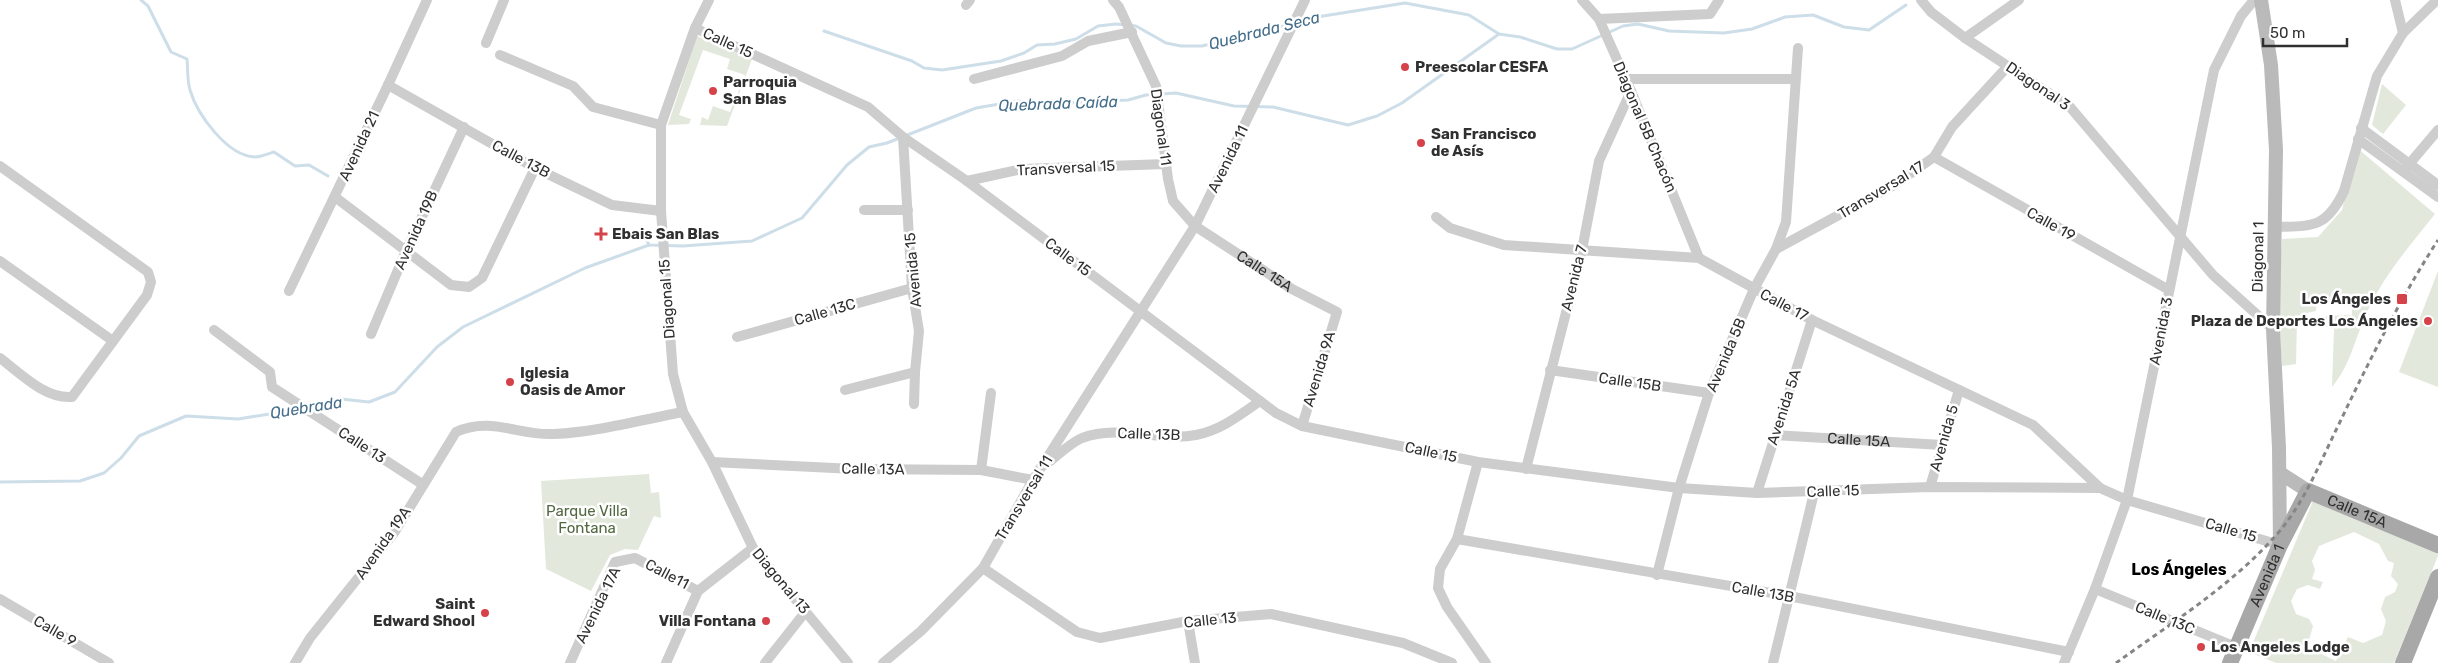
<svg xmlns="http://www.w3.org/2000/svg" width="2438" height="663" viewBox="0 0 2438 663" font-family="Rubik,sans-serif">
  <rect width="100%" height="100%" fill="#fff"/>
  <!-- green -->
  <g fill="#e3e8dc" fill-rule="evenodd">
    <polygon points="697,36 752,59 727,126 700,125 702,117 708,120 713,106 730,112 745,75 727,69 730,59 703,50 679,115 691,119 689,124 668,125"/>
    <polygon points="2382,84 2406,105 2383,134 2372,125"/>
    <path d="M2356 147 2435 214C2412 243 2385 274 2369 308 2356 334 2351 365 2332 387L2334 329 2325 326 2326 316 2352 315V296L2317 300 2316 311 2302 314V321H2297L2296 364 2282 366 2278 300 2282 239 2318 237 2342 210Z"/>
    <polygon points="2438,271 2438,387 2399,372"/>
    <polygon points="649,474 651,493 659,492 661,518 654,516 638,550 625,549 610,555 591,591 546,569 541,481"/>
    <path d="M2313 501 2438 551V556L2394 663H2276L2249 652ZM2354 532 2379 544 2388 561 2394 563 2391 576 2398 584 2395 592 2385 597 2381 609 2386 621 2382 635 2363 643 2348 637 2336 661 2307 647 2313 626 2309 619 2296 614 2291 601 2297 589 2308 585 2320 589 2323 582 2312 579 2315 570 2312 561 2319 546Z"/>
  </g>
  <g fill="none" stroke-linecap="round" stroke-linejoin="round">
    <!-- stream -->
    <g stroke="#cddee9" stroke-width="3">
      <path d="M141 0 148 6 171 52 187 59C188 69 187 80 190 90 197 114 227 156 255 157 260 157 268 154 274 152L295 166 309 165 328 176"/>
      <polyline points="1297,23 1317,17 1405,3 1469,15 1499,34 1520,37 1557,49 1572,49 1623,26 1638,24 1669,31 1724,33 1752,29 1785,17 1813,15 1844,27 1869,30 1906,5"/>
      <polyline points="824,31 912,61 924,68 942,70 1001,61 1024,53 1037,45 1055,44 1076,39 1098,26 1116,24 1136,26 1166,43 1181,46 1202,46 1291,24"/>
      <polyline points="641,228 649,245 683,246 752,241 802,218 847,165 869,147 887,143 976,108 1017,101 1046,104 1128,100 1146,95 1176,93 1234,106 1273,107 1348,125 1377,116 1402,103 1499,34"/>
      <polyline points="308,407 341,399 369,402 395,392 437,347 463,327 585,268 649,245"/>
      <polyline points="0,482 80,481 104,473 121,458 139,436 186,416 238,419 301,409"/>
    </g>
    <!-- minor -->
    <g stroke="#cdcdcd" stroke-width="10">
      <polyline points="709,0 695,28 661,125 661,211 673,374 683,412 712,462 753,548 848,663"/>
      <path id="s1" d="M1113 0 1119 7 1156 86 1168 179 1173 201 1195 226 1292 289 1337 312 1302 426"/>
      <polyline points="1582,0 1599,19 1631,91 1699,258"/>
      <polyline points="1921,0 1931,12 1965,38 2070,107 2213,275 2273,329"/>
      <polyline points="966,5 970,0"/>
      <polyline points="1599,19 1710,14 1719,0"/>
      <polyline points="695,28 868,107 903,137 967,181 1276,413 1302,426 1478,462 1679,488 1757,493 1930,487 2100,488 2127,500 2280,545"/>
      <polyline points="2403,33 2437,0"/>
      <polyline points="1965,38 2019,0"/>
      <polyline points="486,43 504,0"/>
      <polyline points="500,55 573,86 593,107 661,125"/>
      <polyline points="974,79 1062,56 1088,41 1132,32"/>
      <polyline points="1626,79 1794,79"/>
      <polyline points="388,85 535,168 612,205 661,211"/>
      <polyline points="2361,128 2438,185"/>
      <polyline points="903,137 912,288 919,331 915,372 914,404"/>
      <polyline points="2358,139 2438,197"/>
      <polyline points="1934,157 2169,290"/>
      <path d="M0 166 148 272 151 282 147 295 72 397C45 399 21 374 0 358"/>
      <polyline points="2405,169 2438,130"/>
      <polyline points="967,181 1022,169 1166,164"/>
      <polyline points="335,197 451,285 469,287 482,278 535,168"/>
      <polyline points="864,210 908,210"/>
      <polyline points="1436,217 1450,228 1504,245 1699,258 1812,320 2033,425 2100,488"/>
      <path d="M2274 227C2312 226 2326 229 2344 191L2377 76 2403 33 2395 0"/>
      <polyline points="1776,249 1894,185 1934,157 1952,127 2008,66"/>
      <polyline points="0,261 113,341"/>
      <polyline points="289,291 388,85 427,0"/>
      <polyline points="214,330 270,372 272,387 422,484"/>
      <polyline points="371,334 406,251 464,127"/>
      <polyline points="737,337 912,288"/>
      <polyline points="1550,370 1709,393"/>
      <polyline points="845,390 915,372"/>
      <path id="s2" d="M1775 435 1942 445"/>
      <polyline points="712,462 854,469 981,470 1033,480"/>
      <polyline points="1478,462 1457,539 1440,569 1438,588 1447,607 1486,663"/>
      <path d="M1045 465C1056 457 1070 443 1082 438 1119 424 1159 442 1196 435 1221 430 1240 415 1260 401"/>
      <polyline points="1526,469 1582,250 1599,161 1631,91"/>
      <polyline points="981,470 991,393"/>
      <polyline points="1930,487 1959,390"/>
      <polyline points="1757,493 1812,320"/>
      <polyline points="1457,539 1789,596 2069,652"/>
      <polyline points="983,568 1077,632 1100,638 1188,621 1271,614 1403,643 1452,663"/>
      <polyline points="1657,575 1679,488 1709,393 1754,289 1776,249 1786,222 1798,48"/>
      <polyline points="2095,589 2236,647"/>
      <polyline points="0,599 109,663"/>
      <polyline points="1188,621 1195,663"/>
      <path d="M295 663 310 638 394 533 456 432C491 416 519 436 554 434 597 432 641 420 683 412"/>
      <polyline points="570,663 615,562 635,558 698,591"/>
      <polyline points="666,663 698,591 753,548"/>
      <polyline points="765,663 806,611"/>
      <polyline points="883,663 921,631 983,568 1033,480 1195,226 1305,0"/>
      <polyline points="1773,663 1814,493"/>
      <polyline points="2064,663 2095,589 2127,500 2214,70 2241,16 2254,0"/>
    </g>
    <!-- secondary -->
    <g stroke="#bababa" stroke-width="14">
      <polyline points="2261,0 2271,65 2276,150 2273,329 2279,448 2280,545"/>
      <polyline points="2280,473 2308,491"/>
    </g>
    <!-- primary -->
    <g stroke="#a8a8a8" stroke-width="16">
      <path id="s3" d="M2230 663 2280 545 2308 491 2438 545"/>
      <polyline points="2403,663 2438,577"/>
    </g>
    <!-- rail -->
    <path stroke="#858585" stroke-width="3" stroke-dasharray="5 4" stroke-linecap="butt" d="M2116 663C2170 624 2234 584 2278 533 2305 502 2321 460 2339 424 2369 361 2400 299 2438 240"/>
  </g>
  <!-- markers -->
  <g fill="#d6424a" stroke="#fff" stroke-width="2">
    <circle cx="1405" cy="67" r="5"/>
    <circle cx="713" cy="91" r="5"/>
    <circle cx="1421" cy="143" r="5"/>
    <path d="M598.5 226.5h5v5h5v5h-5v5h-5v-5h-5v-5h5z"/>
    <rect x="2396" y="293" width="12" height="12" rx="2.5"/>
    <circle cx="2428" cy="321" r="5"/>
    <circle cx="510" cy="382" r="5"/>
    <circle cx="485" cy="613" r="5"/>
    <circle cx="766" cy="621" r="5"/>
    <circle cx="2201" cy="647" r="5"/>
  </g>
  <g text-anchor="middle" stroke-width="5" stroke-linejoin="round" paint-order="stroke">
    <!-- street labels -->
    <g font-size="15" fill="#303030" stroke="#fff">
      <text transform="translate(728 43) rotate(24)" y="5">Calle 15</text>
      <text transform="translate(2038 86) rotate(34)" y="5">Diagonal 3</text>
      <text transform="translate(1161 127) rotate(82)" y="5">Diagonal 11</text>
      <text transform="translate(1645 127) rotate(67)" y="5">Diagonal 5B Chacón</text>
      <text transform="translate(359 146) rotate(-65)" y="5">Avenida 21</text>
      <text transform="translate(521 159) rotate(28)" y="5">Calle 13B</text>
      <text transform="translate(1228 159) rotate(-64)" y="5">Avenida 11</text>
      <text transform="translate(1066 168) rotate(-3)" y="5">Transversal 15</text>
      <text transform="translate(1881 190) rotate(-31)" y="5">Transversal 17</text>
      <text transform="translate(2051 224) rotate(29)" y="5">Calle 19</text>
      <text transform="translate(416 230) rotate(-66)" y="5">Avenida 19B</text>
      <text transform="translate(1068 257) rotate(37)" y="5">Calle 15</text>
      <text transform="translate(2258 257) rotate(-89)" y="5">Diagonal 1</text>
      <text transform="translate(913 270) rotate(-95)" y="5">Avenida 15</text>
      <text dy="5" stroke="none"><textPath href="#s1" startOffset="329">Calle 15A</textPath></text>
      <text transform="translate(1574 278) rotate(-76)" y="5">Avenida 7</text>
      <text transform="translate(667 299) rotate(-94)" y="5">Diagonal 15</text>
      <text transform="translate(1784 305) rotate(28)" y="5">Calle 17</text>
      <text transform="translate(825 312) rotate(-16)" y="5">Calle 13C</text>
      <text transform="translate(2161 331) rotate(-79)" y="5">Avenida 3</text>
      <text transform="translate(1726 355) rotate(-67)" y="5">Avenida 5B</text>
      <text transform="translate(1319 369) rotate(-73)" y="5">Avenida 9A</text>
      <text transform="translate(1630 382) rotate(8)" y="5">Calle 15B</text>
      <text transform="translate(1784 407) rotate(-72)" y="5">Avenida 5A</text>
      <text transform="translate(1149 434) rotate(2)" y="5">Calle 13B</text>
      <text transform="translate(1944 438) rotate(-74)" y="5">Avenida 5</text>
      <text dy="5" stroke="none"><textPath href="#s2" startOffset="84">Calle 15A</textPath></text>
      <text transform="translate(362 445) rotate(33)" y="5">Calle 13</text>
      <text transform="translate(1431 452) rotate(12)" y="5">Calle 15</text>
      <text transform="translate(873 469) rotate(1)" y="5">Calle 13A</text>
      <text transform="translate(1833 491) rotate(-2)" y="5">Calle 15</text>
      <text transform="translate(1024 498) rotate(-59)" y="5">Transversal 11</text>
      <text dy="5" stroke="none"><textPath href="#s3" startOffset="242">Calle 15A</textPath></text>
      <text transform="translate(2231 530) rotate(16)" y="5">Calle 15</text>
      <text transform="translate(383 543) rotate(-55)" y="5">Avenida 19A</text>
      <text transform="translate(667 574) rotate(28)" y="5">Calle11</text>
      <text dy="5" stroke="none"><textPath href="#s3" startOffset="95">Avenida 1</textPath></text>
      <text transform="translate(781 581) rotate(50)" y="5">Diagonal 13</text>
      <text transform="translate(1763 592) rotate(10)" y="5">Calle 13B</text>
      <text transform="translate(598 605) rotate(-64)" y="5">Avenida 17A</text>
      <text transform="translate(2165 618) rotate(22)" y="5">Calle 13C</text>
      <text transform="translate(1210 620) rotate(-6)" y="5">Calle 13</text>
      <text transform="translate(55 631) rotate(30)" y="5">Calle 9</text>
    </g>
    <!-- poi labels -->
    <g font-size="15" font-weight="bold" fill="#303030" stroke="#fff" text-anchor="start">
      <text x="1415" y="72">Preescolar CESFA</text>
      <text x="723" y="87">Parroquia<tspan x="723" dy="17">San Blas</tspan></text>
      <text x="1431" y="139">San Francisco<tspan x="1431" dy="17">de Asís</tspan></text>
      <text x="612" y="239">Ebais San Blas</text>
      <text x="2391" y="304" text-anchor="end">Los Ángeles</text>
      <text x="2418" y="326" text-anchor="end">Plaza de Deportes Los Ángeles</text>
      <text x="520" y="378">Iglesia<tspan x="520" dy="17">Oasis de Amor</tspan></text>
      <text x="475" y="609" text-anchor="end">Saint<tspan x="475" dy="17">Edward Shool</tspan></text>
      <text x="756" y="626" text-anchor="end">Villa Fontana</text>
      <text x="2211" y="652">Los Angeles Lodge</text>
    </g>
    <!-- park labels -->
    <g font-size="15" fill="#526841" stroke="#fff">
      <text x="587" y="516">Parque Villa<tspan x="587" dy="17">Fontana</tspan></text>
    </g>
    <!-- water labels -->
    <g font-size="16" font-style="italic" fill="#446e8b" stroke="#fff">
      <text transform="translate(1264 30) rotate(-14)" y="6">Quebrada Seca</text>
      <text transform="translate(1058 103) rotate(-2)" y="6">Quebrada Caída</text>
      <text transform="translate(306 407) rotate(-9)" y="6">Quebrada</text>
    </g>
    <!-- neighbourhood labels -->
    <g font-size="16" font-weight="bold" fill="#000" stroke="#fff">
      <text x="2179" y="575">Los Ángeles</text>
    </g>
  </g>
  <!-- scale -->
  <path d="M2263 38v8h84v-8" fill="none" stroke="#303030" stroke-width="2.5"/>
  <text x="2270" y="38" font-size="15" fill="#303030" stroke="#ffffff" stroke-width="4" paint-order="stroke">50 m</text>
</svg>
